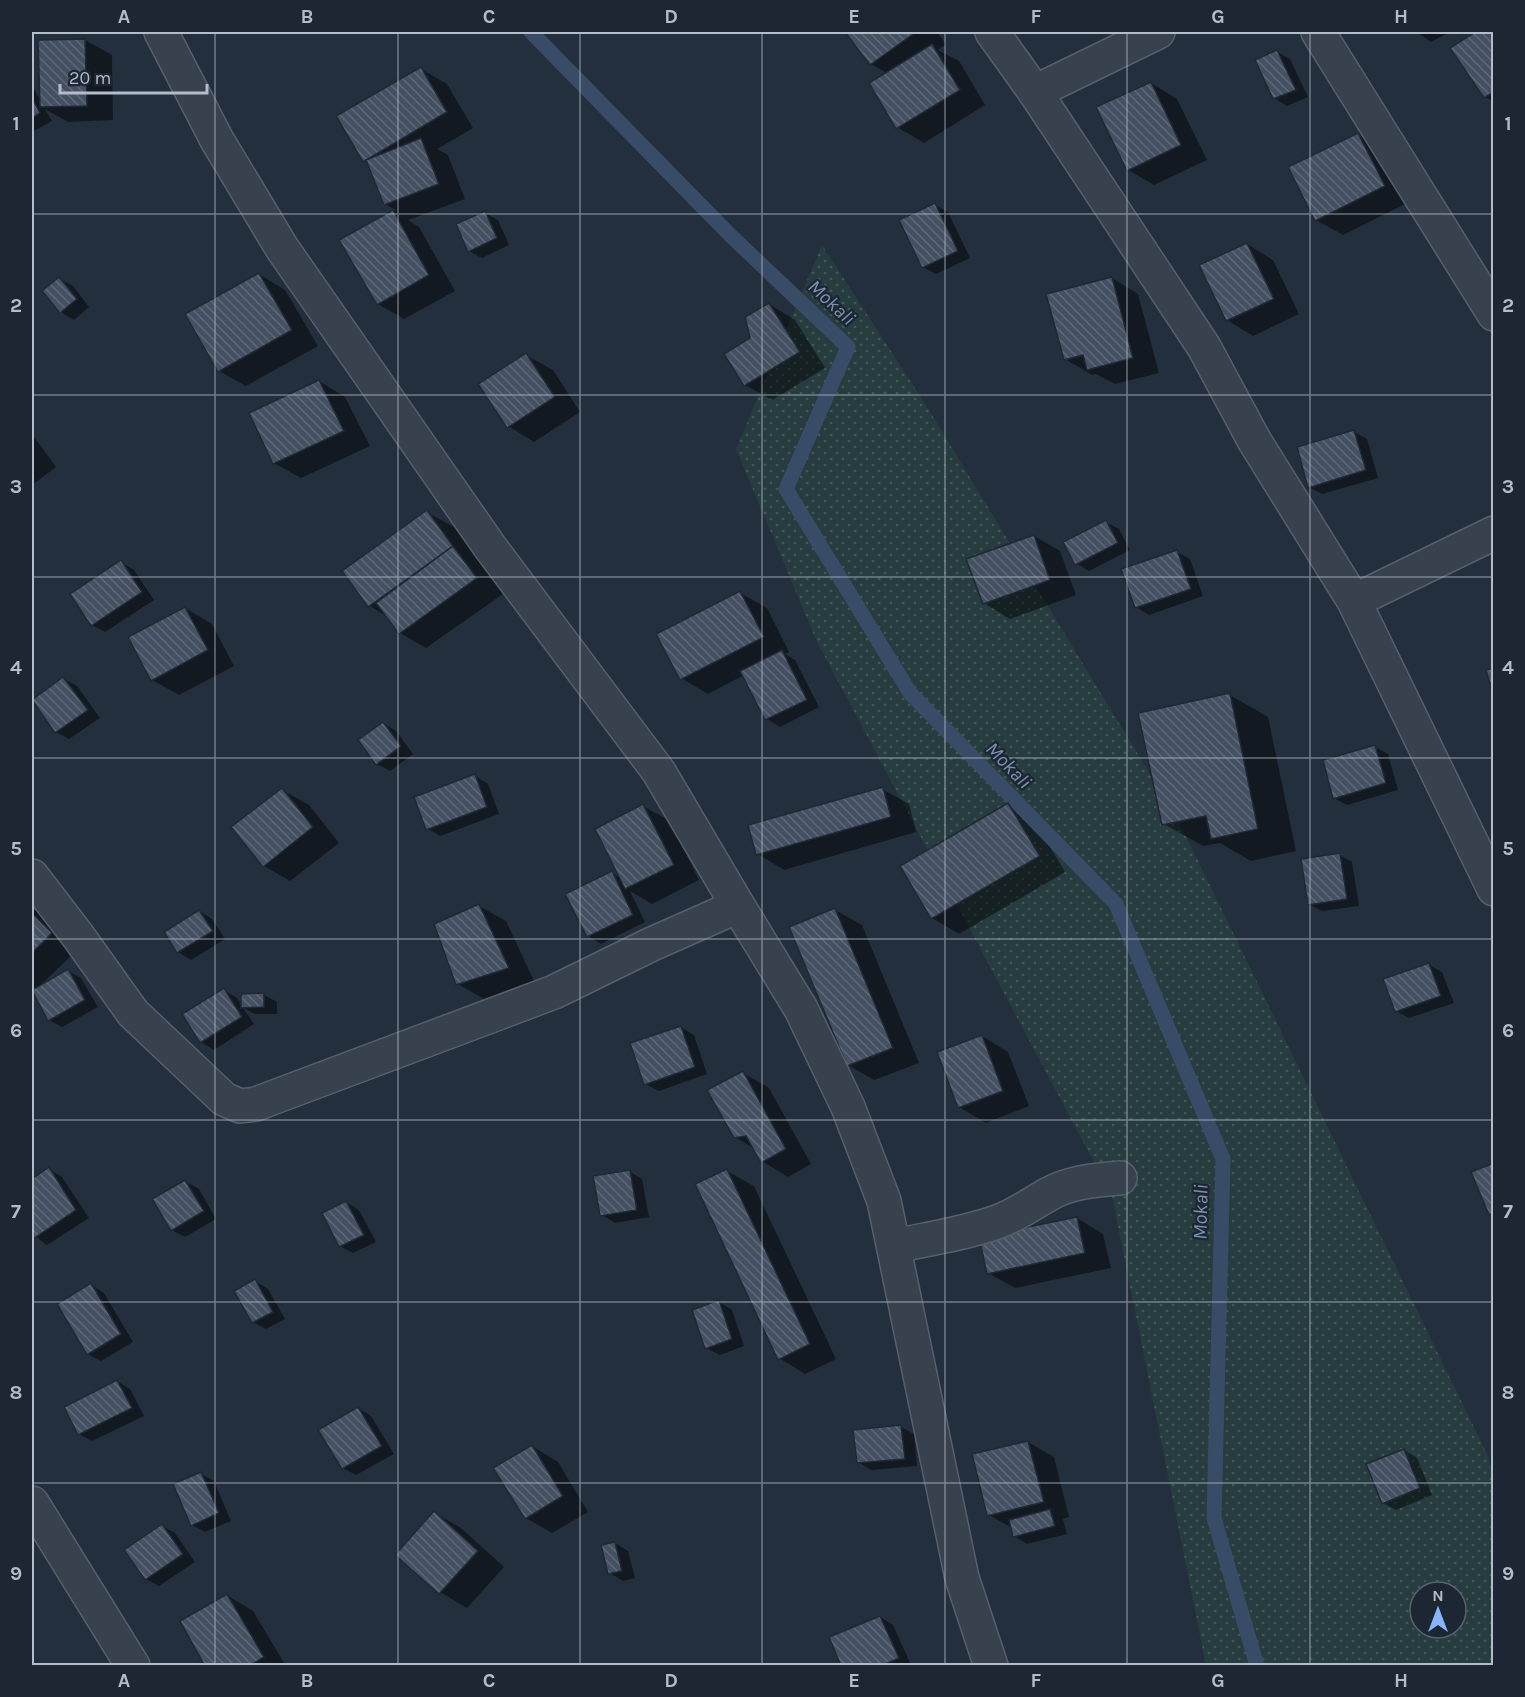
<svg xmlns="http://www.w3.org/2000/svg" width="1525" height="1697" viewBox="0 0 1525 1697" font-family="Karla,sans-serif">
  <defs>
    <pattern id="garden-dots" width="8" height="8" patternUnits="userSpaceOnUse" patternTransform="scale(1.5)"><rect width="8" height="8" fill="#263c3f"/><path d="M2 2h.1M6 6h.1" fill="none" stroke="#435659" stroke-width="1.8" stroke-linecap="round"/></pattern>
    <pattern id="building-back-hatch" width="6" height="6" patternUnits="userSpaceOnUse" patternTransform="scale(1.5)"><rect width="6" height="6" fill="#455162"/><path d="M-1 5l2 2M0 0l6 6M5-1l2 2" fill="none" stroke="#5d6877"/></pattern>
  </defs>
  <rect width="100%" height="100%" fill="#242f3e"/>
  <!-- garden -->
  <path fill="url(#garden-dots)" fill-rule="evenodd" d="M822 245 924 402 1179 822 1488 1456 1494 1485 1493 1665H1206L1112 1196 817 642 736 449ZM1420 1592H1456V1628H1420Z"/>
  <!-- shadow -->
  <g fill="#0007">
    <polygon points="847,32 937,32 946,44 938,50 959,61 985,105 924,143 897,127 887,73 871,64"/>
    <polygon points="1417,32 1450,32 1431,42"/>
    <polygon points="1478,32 1494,32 1494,101 1485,97 1452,49"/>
    <polygon points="85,40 112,55 113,120 68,122 45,109 52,121 32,132 32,85 41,102 40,42"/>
    <polygon points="1277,52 1290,59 1308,97 1287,106 1274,98"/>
    <polygon points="421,69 447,84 473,128 437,149 448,155 465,199 408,220 419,227 455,291 404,319 378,304 341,241 396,210 385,204 369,164 364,161"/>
    <polygon points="1151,83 1177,99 1207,160 1154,185 1128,170"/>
    <polygon points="1358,134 1385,150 1411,201 1343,235 1316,220"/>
    <polygon points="935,205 948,212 970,258 936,274 923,267"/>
    <polygon points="485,213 498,220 509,245 482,258 469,251"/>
    <polygon points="1247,244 1273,260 1299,314 1253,336 1227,320"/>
    <polygon points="259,274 285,290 318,346 246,386 219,371"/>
    <polygon points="1112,278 1138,294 1159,373 1115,384 1096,374 1092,375 1065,359"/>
    <polygon points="60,279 73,286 89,307 74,320 61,312 44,291"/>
    <polygon points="769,304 795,320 825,368 772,400 745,385 752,338"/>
    <polygon points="526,355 553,370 580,412 534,442 508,426"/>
    <polygon points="319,381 345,397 370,446 301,478 274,463"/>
    <polygon points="1354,432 1367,439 1378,478 1322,494 1309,487"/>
    <polygon points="32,434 56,467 32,485"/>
    <polygon points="427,512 454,527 503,594 426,648 400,633 388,617 370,606 344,571"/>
    <polygon points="1106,522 1119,529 1130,550 1089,571 1076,563"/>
    <polygon points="1034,536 1060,551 1076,595 1010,619 984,603"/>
    <polygon points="1177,552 1190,559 1203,596 1149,615 1136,607"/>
    <polygon points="121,562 134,570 154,600 105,632 92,625"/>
    <polygon points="740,593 767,608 789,652 785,654 795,660 819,707 780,727 767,719 744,675 708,694 681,678"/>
    <polygon points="185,608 212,624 234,666 179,695 152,680"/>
    <polygon points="64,679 77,686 100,718 69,739 56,732"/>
    <polygon points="1230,695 1268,717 1296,851 1251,861 1220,843 1203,846 1164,824"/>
    <polygon points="383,723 396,731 413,754 390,771 377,764"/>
    <polygon points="1375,747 1388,754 1398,790 1347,805 1334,798"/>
    <polygon points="475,776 488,784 499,814 440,836 427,828"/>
    <polygon points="882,789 909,804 916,832 784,870 758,854"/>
    <polygon points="282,790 309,805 339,843 290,881 264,866"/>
    <polygon points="1008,805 1034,820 1065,872 959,934 932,918 902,867"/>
    <polygon points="643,806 670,821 699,880 652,904 630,891 645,922 601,944 588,936 612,873 621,878"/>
    <polygon points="1339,855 1352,862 1359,906 1322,911 1309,904"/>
    <polygon points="479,906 506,921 535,983 484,999 458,984"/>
    <polygon points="32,909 45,916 78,949 41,985 68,971 81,978 98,1007 62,1027 49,1020 34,992 32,994"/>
    <polygon points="835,910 862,925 919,1063 874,1080 848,1065"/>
    <polygon points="199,911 212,919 225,939 191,960 178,952 166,933"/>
    <polygon points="1429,965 1442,972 1454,1003 1409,1018 1396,1011"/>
    <polygon points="224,990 237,998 242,1006 264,995 277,1002 277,1014 255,1014 243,1008 254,1024 214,1050 201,1042 184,1015"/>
    <polygon points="681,1027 694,1035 707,1074 659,1091 645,1084"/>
    <polygon points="982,1036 1008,1052 1029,1106 986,1123 959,1107"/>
    <polygon points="743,1073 769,1088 811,1164 788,1177 762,1161 755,1149 735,1137"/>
    <polygon points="49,1169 62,1177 89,1218 47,1245 32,1234 32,1180"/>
    <polygon points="629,1171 642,1179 649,1217 615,1223 602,1215"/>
    <polygon points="727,1171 754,1186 836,1359 805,1374 779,1358"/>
    <polygon points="185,1181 199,1189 216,1219 185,1237 172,1230"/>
    <polygon points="346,1202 359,1210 376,1242 353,1253 340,1246"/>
    <polygon points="1077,1218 1103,1234 1111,1268 1015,1288 988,1273"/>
    <polygon points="255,1281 268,1289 285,1319 266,1329 253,1322"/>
    <polygon points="91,1285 104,1293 133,1342 101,1361 88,1354"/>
    <polygon points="719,1302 732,1310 744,1346 720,1355 706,1348"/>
    <polygon points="117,1381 130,1389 144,1416 92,1441 79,1434"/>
    <polygon points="358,1408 371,1416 394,1454 356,1475 343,1468"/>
    <polygon points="901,1427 914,1434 917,1466 871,1470 858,1462"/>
    <polygon points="1028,1442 1054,1457 1069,1517 1063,1519 1067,1534 1027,1544 1014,1536 1012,1528 989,1515"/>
    <polygon points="532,1446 558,1462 588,1512 552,1533 526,1518"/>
    <polygon points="1404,1450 1417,1458 1432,1495 1396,1510 1383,1503"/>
    <polygon points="201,1474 214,1481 231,1521 205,1532 192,1525"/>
    <polygon points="435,1513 461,1528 504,1567 467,1608 440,1592"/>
    <polygon points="162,1526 175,1533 195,1562 159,1586 146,1579"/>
    <polygon points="615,1543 628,1551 635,1578 623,1581 610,1573"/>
    <polygon points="227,1595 253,1611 286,1666 207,1666"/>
    <polygon points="880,1617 893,1625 911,1665 843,1666"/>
  </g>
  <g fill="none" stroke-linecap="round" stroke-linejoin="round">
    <!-- stream -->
    <polyline stroke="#394c67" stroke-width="15" points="531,32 730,235 848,347 786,489 910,693 1116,904 1223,1159 1214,1518 1257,1666"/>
  </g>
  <!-- building -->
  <g fill="url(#building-back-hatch)" stroke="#1f2835" stroke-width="1.5">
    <polygon points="845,32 916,32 870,65"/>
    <polygon points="1475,32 1494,32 1494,92 1484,98 1450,48"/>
    <polygon points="85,39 87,106 40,107 38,40"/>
    <polygon points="932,44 960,90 896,129 869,83"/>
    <polygon points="1277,50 1296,90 1273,99 1255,60"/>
    <polygon points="421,67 447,112 363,162 336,116"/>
    <polygon points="1151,82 1181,145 1127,171 1096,107"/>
    <polygon points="32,98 40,113 32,118"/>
    <polygon points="1358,133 1385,186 1315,221 1288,167"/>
    <polygon points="421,138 439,184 384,205 366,160"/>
    <polygon points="935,203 958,251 922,268 899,220"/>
    <polygon points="393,210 429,275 377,305 339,240"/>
    <polygon points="485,211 497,238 468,252 456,224"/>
    <polygon points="1247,243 1274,299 1226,321 1199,265"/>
    <polygon points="259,273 292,330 218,372 185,314"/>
    <polygon points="59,277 77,299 60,313 42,291"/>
    <polygon points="1112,277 1133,358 1087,370 1083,355 1064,360 1046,294"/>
    <polygon points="769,303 800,352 744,386 724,354 750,338 745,317"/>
    <polygon points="526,353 555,397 507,428 478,384"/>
    <polygon points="319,380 344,431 273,464 249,413"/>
    <polygon points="1354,430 1366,470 1308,488 1297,447"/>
    <polygon points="427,510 453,546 368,607 342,571"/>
    <polygon points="1106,520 1118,543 1075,565 1063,542"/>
    <polygon points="1034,535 1050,580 983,604 966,559"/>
    <polygon points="453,546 477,578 399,634 376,603"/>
    <polygon points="1177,550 1191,589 1135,608 1121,569"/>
    <polygon points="121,560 142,592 91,626 70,594"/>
    <polygon points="740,591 764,637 680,680 656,634"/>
    <polygon points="185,607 208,650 151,681 128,637"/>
    <polygon points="782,650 807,700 765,720 740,671"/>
    <polygon points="1494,668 1494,697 1486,670"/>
    <polygon points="63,677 88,710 55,733 32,700"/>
    <polygon points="1230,693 1258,829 1211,839 1206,816 1162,825 1138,713"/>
    <polygon points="383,722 401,746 376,765 358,740"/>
    <polygon points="1375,745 1386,783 1333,799 1323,760"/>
    <polygon points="475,774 487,807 426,830 414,797"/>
    <polygon points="883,787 891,817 756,855 748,825"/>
    <polygon points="282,788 313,827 263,867 231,827"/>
    <polygon points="1008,803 1040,856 931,919 900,866"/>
    <polygon points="643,804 674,865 625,889 595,829"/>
    <polygon points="1340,853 1347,899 1308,905 1301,859"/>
    <polygon points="612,871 633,915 587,937 565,894"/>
    <polygon points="479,904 509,968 456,985 434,924"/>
    <polygon points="835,908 893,1048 847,1066 789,927"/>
    <polygon points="199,910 213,931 177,953 164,932"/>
    <polygon points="32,913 52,933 32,953"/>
    <polygon points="1429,963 1441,996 1395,1012 1383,979"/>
    <polygon points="68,969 85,1000 48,1021 32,990"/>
    <polygon points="224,988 242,1017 200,1043 182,1014"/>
    <polygon points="264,993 264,1007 241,1008 241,994"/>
    <polygon points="681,1026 695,1067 644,1085 630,1043"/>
    <polygon points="982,1035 1003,1091 958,1108 937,1052"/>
    <polygon points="743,1071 786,1149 761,1163 746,1136 734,1138 707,1090"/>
    <polygon points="1494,1163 1494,1213 1489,1215 1471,1172"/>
    <polygon points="49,1167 76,1210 33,1239 32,1179"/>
    <polygon points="727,1169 810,1344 778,1360 695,1184"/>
    <polygon points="630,1170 637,1210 600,1216 593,1176"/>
    <polygon points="185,1180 204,1211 171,1231 152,1199"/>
    <polygon points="346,1201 364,1235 339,1247 322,1213"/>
    <polygon points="1077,1217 1085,1253 987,1274 979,1237"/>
    <polygon points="255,1279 273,1312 252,1323 234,1291"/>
    <polygon points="91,1283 121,1334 87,1355 57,1304"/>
    <polygon points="719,1300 732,1339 705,1349 692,1310"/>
    <polygon points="117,1380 132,1408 78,1435 64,1407"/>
    <polygon points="358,1407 382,1446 342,1469 318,1430"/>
    <polygon points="901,1425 905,1459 857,1463 853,1430"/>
    <polygon points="1028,1441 1044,1502 987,1516 972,1454"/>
    <polygon points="532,1445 563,1496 525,1519 493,1468"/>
    <polygon points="1404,1449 1420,1488 1382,1504 1366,1464"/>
    <polygon points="201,1472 219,1513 191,1526 173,1484"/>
    <polygon points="1050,1509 1055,1526 1013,1537 1009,1520"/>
    <polygon points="434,1511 478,1551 439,1594 395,1555"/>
    <polygon points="162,1524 183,1554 145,1580 124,1550"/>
    <polygon points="615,1542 622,1571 608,1574 601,1545"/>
    <polygon points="227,1594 264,1657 249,1666 205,1666 180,1621"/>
    <polygon points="880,1616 899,1658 881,1666 841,1666 829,1637"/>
  </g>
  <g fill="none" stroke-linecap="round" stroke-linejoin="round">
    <!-- street casing -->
    <g stroke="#565f6c" stroke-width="36">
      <g id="street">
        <polyline points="161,32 217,140 282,248 490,547 659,772 738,906 801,1009 848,1107 884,1201 962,1578 991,1666"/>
        <polyline points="992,32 1035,92 1204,347 1254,440 1354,601 1494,889"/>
        <polyline points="1318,32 1494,314"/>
        <polyline points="1035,92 1158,32"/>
        <polyline points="1354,601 1494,533"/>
        <polyline points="32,876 78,936 133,1013 224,1099 240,1106 256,1104 554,992 652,944 738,906"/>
        <path d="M894 1246C928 1239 963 1234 997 1222 1017 1215 1031 1204 1049 1194 1070 1182 1096 1180 1120 1178"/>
        <polyline points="32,1503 133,1666"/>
      </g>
    </g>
    <!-- street -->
    <use href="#street" stroke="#38414e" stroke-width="33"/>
  </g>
  <!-- grid -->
  <path fill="none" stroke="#b4bcc9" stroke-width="1.5" stroke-opacity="0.55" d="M215 32V1666M398 32V1666M580 32V1666M762 32V1666M945 32V1666M1127 32V1666M1310 32V1666M32 214H1494M32 395H1494M32 577H1494M32 758H1494M32 939H1494M32 1120H1494M32 1302H1494M32 1483H1494"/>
  <g text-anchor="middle" stroke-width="4.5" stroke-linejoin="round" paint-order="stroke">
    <!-- water labels -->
    <g font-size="20" font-style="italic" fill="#7c92b1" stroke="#1d2633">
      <text transform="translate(832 302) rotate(43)" y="7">Mokali</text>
      <text transform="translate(1009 765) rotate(46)" y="7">Mokali</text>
      <text transform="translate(1200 1212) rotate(-89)" y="7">Mokali</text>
    </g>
  </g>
  <!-- border -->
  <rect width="1525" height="1697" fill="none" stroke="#1d2633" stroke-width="66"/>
  <!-- north arrow -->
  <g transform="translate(1438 1610)"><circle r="28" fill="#1d2633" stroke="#59626f" stroke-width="1.5"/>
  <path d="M0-4.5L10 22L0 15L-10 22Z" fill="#8ab4f8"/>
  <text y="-9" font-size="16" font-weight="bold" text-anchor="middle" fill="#b4bcc9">N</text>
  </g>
  <!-- scale -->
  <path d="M60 84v9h147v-9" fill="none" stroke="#b4bcc9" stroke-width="3"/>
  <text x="69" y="84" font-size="18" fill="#b4bcc9" stroke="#1d2633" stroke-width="4.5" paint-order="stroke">20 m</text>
  <rect x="33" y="33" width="1459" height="1631" fill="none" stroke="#b4bcc9" stroke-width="2"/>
  <g font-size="20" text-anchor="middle" font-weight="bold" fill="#b4bcc9">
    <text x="124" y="23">A</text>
    <text x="307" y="23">B</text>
    <text x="489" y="23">C</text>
    <text x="671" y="23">D</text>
    <text x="854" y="23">E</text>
    <text x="1036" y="23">F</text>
    <text x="1218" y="23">G</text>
    <text x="1401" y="23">H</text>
    <text x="16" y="130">1</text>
    <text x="1508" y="130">1</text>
    <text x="16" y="312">2</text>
    <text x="1508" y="312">2</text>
    <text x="16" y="493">3</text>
    <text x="1508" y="493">3</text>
    <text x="16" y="674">4</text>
    <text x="1508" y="674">4</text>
    <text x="16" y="855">5</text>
    <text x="1508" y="855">5</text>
    <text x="16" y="1037">6</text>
    <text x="1508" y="1037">6</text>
    <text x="16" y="1218">7</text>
    <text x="1508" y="1218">7</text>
    <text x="16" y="1399">8</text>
    <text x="1508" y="1399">8</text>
    <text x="16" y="1580">9</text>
    <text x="1508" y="1580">9</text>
    <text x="124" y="1687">A</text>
    <text x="307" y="1687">B</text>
    <text x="489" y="1687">C</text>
    <text x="671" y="1687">D</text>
    <text x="854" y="1687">E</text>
    <text x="1036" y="1687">F</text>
    <text x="1218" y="1687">G</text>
    <text x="1401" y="1687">H</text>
  </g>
</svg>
